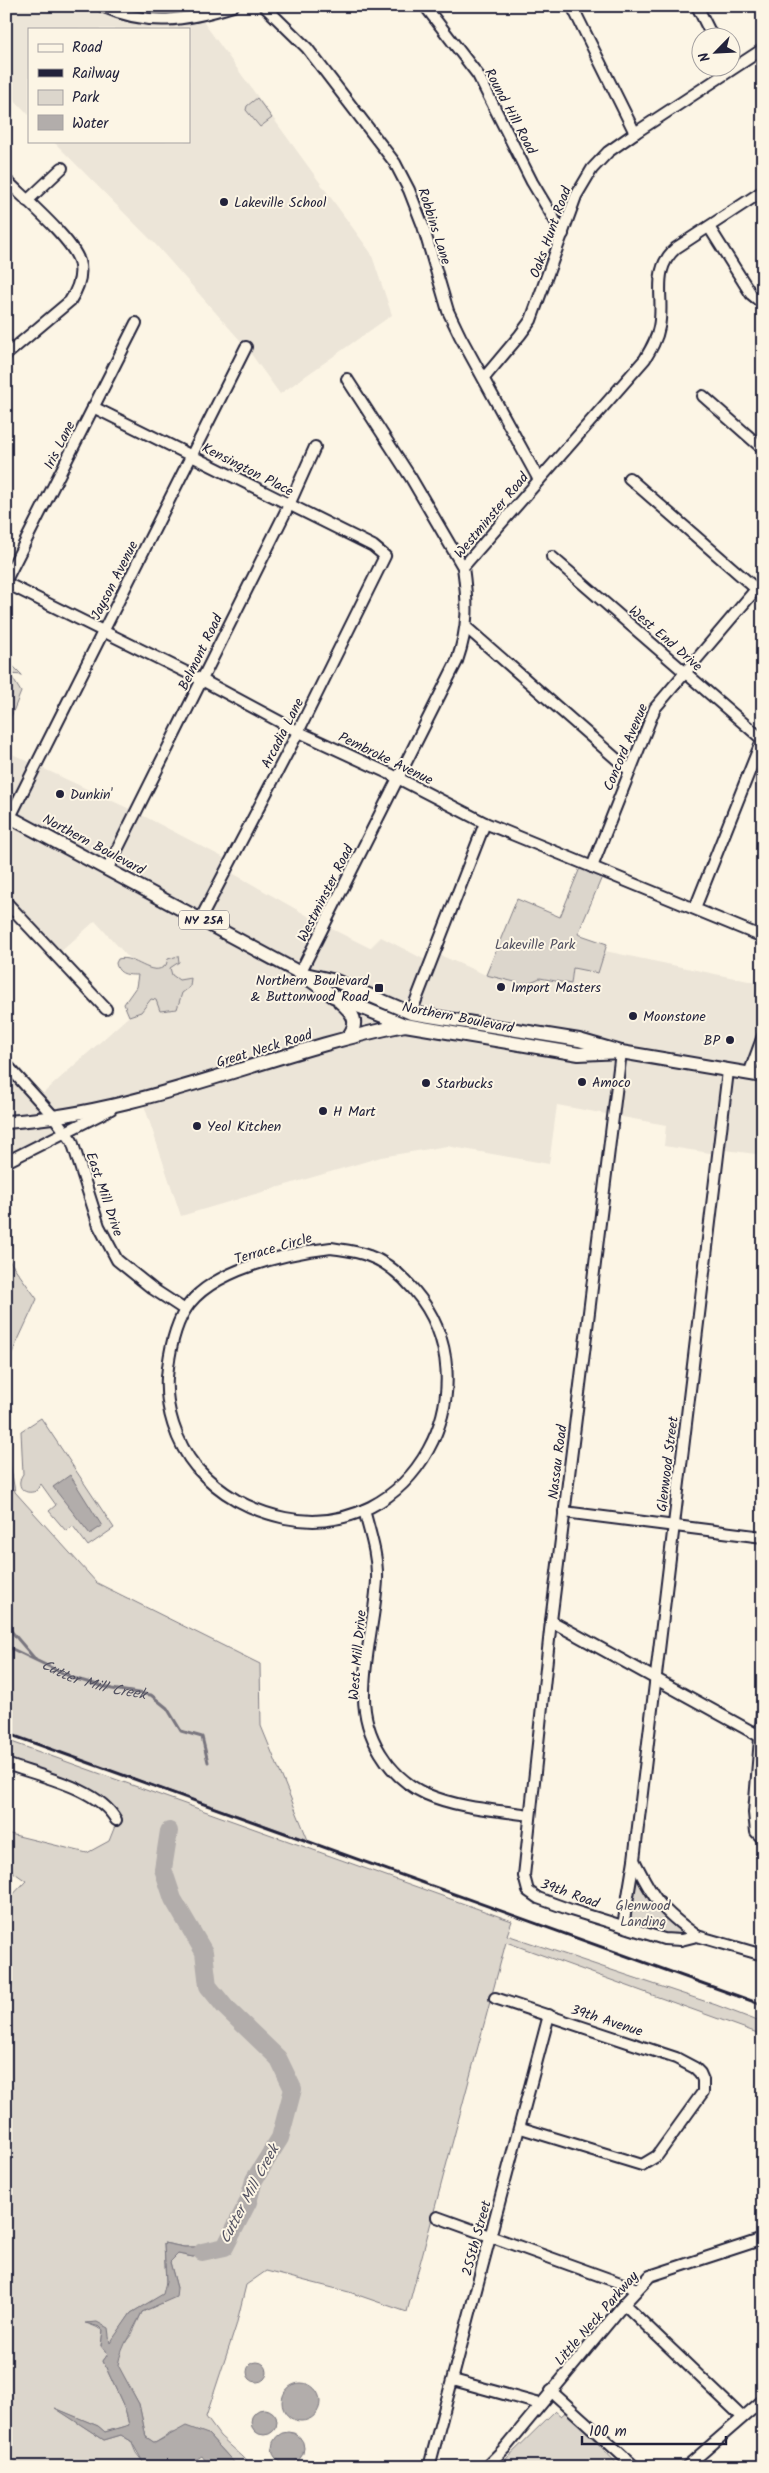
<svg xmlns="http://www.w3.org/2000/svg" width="769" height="2473" viewBox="0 0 769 2473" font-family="Kalam,sans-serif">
  <rect width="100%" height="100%" fill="#fcf5e5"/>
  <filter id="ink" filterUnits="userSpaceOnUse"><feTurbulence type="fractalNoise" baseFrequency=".02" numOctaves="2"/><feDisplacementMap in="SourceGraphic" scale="10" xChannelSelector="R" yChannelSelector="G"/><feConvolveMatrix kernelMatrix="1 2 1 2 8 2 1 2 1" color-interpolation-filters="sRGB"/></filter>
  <g filter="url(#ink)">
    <!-- built -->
    <g fill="#ece5d8">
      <polygon points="6,6 102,6 117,13 199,16 371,253 392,315 280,394 246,347 156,245 53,141 189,141 189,29 29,29 29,115 6,91"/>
      <polygon points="6,751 136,812 230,861 227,870 324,925 370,948 381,937 431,963 435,953 486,975 519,983 519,986 540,978 571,984 573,968 598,972 605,951 763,984 763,1155 718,1149 717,1154 664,1146 666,1125 557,1105 549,1164 447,1146 381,1157 181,1216 142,1099 133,1101 6,1162 6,1064 38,1098 158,990 95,921 57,955 6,902"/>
    </g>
    <!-- green -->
    <g fill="#dcd6cc" stroke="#7f7c84">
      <polygon points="257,98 272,118 260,127 246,110 247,106"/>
      <polygon points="6,659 22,675 10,674 21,692 6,729"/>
      <polygon points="582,863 604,872 578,934 607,944 598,973 573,968 571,984 540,978 519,987 519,983 486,975 517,899 560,917"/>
      <path d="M178 956 179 962 170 968 172 975 179 980 191 978 190 987 182 993 177 1009 160 1011 156 1000 151 999 141 1012 129 1016 124 1004 136 987 138 975C128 975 118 975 116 963L118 959C134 954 152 979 166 965L168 959Z"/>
      <polygon points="6,1256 37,1299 6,1366"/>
      <path d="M41 1418 114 1528 88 1546 73 1526 66 1531 49 1511 56 1505 41 1484 36 1491C23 1496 15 1485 23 1474L21 1431Z"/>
      <polygon points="6,1439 15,1492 97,1583 260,1664 261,1726 308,1840 6,1733"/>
      <polygon points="6,1740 512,1921 507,1935 716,2005 763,2023 763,2035 506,1942 407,2312 349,2292 266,2271 246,2285 236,2326 206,2417 220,2436 254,2467 238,2467 208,2434 171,2433 155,2443 146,2437 139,2404 117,2365 122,2346 132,2334 142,2312 162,2303 177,2288 170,2262 178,2254 193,2257 222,2247 184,2247 164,2243 166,2282 164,2294 131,2313 110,2344 107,2328 87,2323 103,2330 101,2346 108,2354 103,2361 125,2409 129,2425 105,2432 98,2426 59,2410 104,2440 121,2435 131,2441 136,2453 143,2462 139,2467 6,2467 6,1902 26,1881 6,1867 6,1833 87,1853 109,1841 117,1821 103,1803 6,1764"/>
      <polygon points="634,1860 648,1888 697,1936 681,1940 623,1926"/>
      <polygon points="555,2411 561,2416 567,2411 620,2467 498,2467"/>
    </g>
    <!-- water -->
    <g fill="#b2adab" stroke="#78757e">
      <polygon points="70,1475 102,1526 90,1534 53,1487"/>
      <path d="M164 2243 184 2247H225L193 2257 178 2254 170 2262 177 2288 176 2297 142 2312C133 2332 122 2343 118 2365L139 2404 146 2437 155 2443 186 2426 208 2434 238 2467H210L202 2456C182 2469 162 2467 139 2467L143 2462 131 2441 121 2435 104 2440 55 2408 98 2426 105 2432 129 2425 125 2409 103 2361 108 2354 101 2346 103 2330 100 2327 85 2323 97 2322 108 2328 110 2343 131 2313 163 2294 166 2282Z"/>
      <circle cx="257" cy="2372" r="10"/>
      <circle cx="301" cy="2402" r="19"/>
      <circle cx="264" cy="2422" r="13"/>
      <circle cx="288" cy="2448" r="16"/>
    </g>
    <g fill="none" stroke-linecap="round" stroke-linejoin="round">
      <!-- stream -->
      <g stroke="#78757e" stroke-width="3">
        <polyline points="6,1625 35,1659"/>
        <path id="s1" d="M6 1646 73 1678 112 1689 151 1695 167 1708 181 1731 202 1737 208 1762"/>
      </g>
      <!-- river -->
      <polyline stroke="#b2adab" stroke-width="18" points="169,1831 163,1869 173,1899 204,1952 208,1986 225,2007 278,2058 293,2089 280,2138 254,2180 248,2202 225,2247 202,2252"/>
      <!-- minor casing -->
      <g stroke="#22223b" stroke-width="14">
        <g id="minor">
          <path d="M102 6C149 27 185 21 233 6"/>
          <polyline points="264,6 307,48 395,163 409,190 423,226 448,311 460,336 539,480"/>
          <polyline points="425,6 478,75 532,182 563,234"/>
          <polyline points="572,6 635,133"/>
          <polyline points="697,6 713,38"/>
          <path d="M6 180C24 198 72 239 79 261 83 275 78 289 70 301L6 355"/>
          <polyline points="27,201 62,168"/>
          <polyline points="709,227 751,294 763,304"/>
          <polyline points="484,378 520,335 531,320 576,196 592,169 608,152 635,133 763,49"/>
          <polyline points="347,379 411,478 463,567"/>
          <polyline points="703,396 763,449"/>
          <polyline points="93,407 373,546 385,556 294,740 201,918"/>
          <polyline points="629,478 763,595"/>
          <polyline points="552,557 763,740"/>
          <polyline points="6,580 136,323"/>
          <polyline points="6,583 202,680 299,732 390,774 485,823 763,937"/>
          <polyline points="467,628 629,770"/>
          <polyline points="6,825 246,347"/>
          <polyline points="592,867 655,708 763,581"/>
          <polyline points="108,868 289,505 315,447"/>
          <polyline points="6,902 106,1009"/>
          <polyline points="695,908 762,740"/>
          <path d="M300 973 457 661C469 626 468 603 463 567L645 359C651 349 657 339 659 327 665 298 650 271 676 248L763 191"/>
          <polyline points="411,1013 485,823"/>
          <polyline points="621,1052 551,1621 524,1876 528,1891 538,1898 571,1910 664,1939 681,1940 697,1936 763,1955"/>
          <polyline points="6,1064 54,1117 72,1141 99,1226 117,1260 153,1289 185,1310"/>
          <polyline points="749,1074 763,1036"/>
          <polyline points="6,1162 111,1109"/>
          <path d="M331 1248C344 1250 357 1251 369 1256 387 1262 402 1276 414 1290 496 1386 413 1544 285 1518 249 1510 221 1495 196 1467 176 1443 165 1408 167 1377 169 1354 173 1330 185 1310 209 1270 287 1253 331 1248Z"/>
          <path d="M364 1510C370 1533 378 1556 377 1580 375 1618 364 1656 364 1693 363 1735 388 1777 426 1794 458 1808 496 1810 530 1815"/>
          <polyline points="564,1512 763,1537"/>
          <polyline points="551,1621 763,1738"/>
          <polyline points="763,1701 754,1813 756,1832 763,1839"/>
          <path d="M6 1764C39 1776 99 1788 116 1820"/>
          <path d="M634 1860C654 1900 661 1910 697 1936"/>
          <polyline points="623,1926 634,1860 728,1071"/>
          <polyline points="495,1998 676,2058 695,2068 700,2073 703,2080 703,2092 657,2156 642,2165 521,2128"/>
          <polyline points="437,2217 637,2289"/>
          <polyline points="624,2304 742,2417"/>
          <polyline points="453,2380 540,2404"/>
          <polyline points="551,2391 635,2467"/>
          <polyline points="429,2467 549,2015"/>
          <polyline points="486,2467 505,2448 624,2304 650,2276 763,2239"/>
          <polyline points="686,2467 763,2400"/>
        </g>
      </g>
      <!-- major casing -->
      <g stroke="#22223b" stroke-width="16">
        <g id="major">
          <polyline points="6,815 300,973 333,996 405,1025 579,1054 621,1052"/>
          <polyline points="305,974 336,981 411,1013 579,1040 621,1052 763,1076"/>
          <path d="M340 1002C353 1013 360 1022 348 1037"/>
          <path d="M6 1122C145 1113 270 1051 405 1025"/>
        </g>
      </g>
      <!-- minor -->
      <use href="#minor" stroke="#fcf5e5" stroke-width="10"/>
      <!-- major -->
      <use href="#major" stroke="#fcf5e5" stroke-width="12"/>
      <!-- rail -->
      <polyline stroke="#22223b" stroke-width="3" points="6,1733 763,2005"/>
    </g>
  </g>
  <!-- markers -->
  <g fill="#22223b" stroke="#fcf5e5" stroke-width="2">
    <circle cx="224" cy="202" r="5"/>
    <circle cx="60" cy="794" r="5"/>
    <circle cx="501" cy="987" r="5"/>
    <rect x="374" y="983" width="10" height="10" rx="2.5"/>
    <circle cx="633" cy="1016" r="5"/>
    <circle cx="730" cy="1040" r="5"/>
    <circle cx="582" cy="1082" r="5"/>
    <circle cx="426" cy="1083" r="5"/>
    <circle cx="323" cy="1111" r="5"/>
    <circle cx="197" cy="1126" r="5"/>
  </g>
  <g text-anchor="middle" stroke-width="4" stroke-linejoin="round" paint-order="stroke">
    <!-- shield labels -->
    <rect fill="#fcf5e5" stroke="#63616e" stroke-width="1" x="179" y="910.5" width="50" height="19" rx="4"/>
    <g font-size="12" font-weight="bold" fill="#22223b">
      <text x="204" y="924">NY 25A</text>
    </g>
    <!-- street labels -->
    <g font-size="14" fill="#22223b" stroke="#fcf5e5">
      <text transform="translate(511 111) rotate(62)" y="5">Round Hill Road</text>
      <text transform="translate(435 226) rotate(72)" y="5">Robbins Lane</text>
      <text transform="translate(550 232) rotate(-70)" y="5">Oaks Hunt Road</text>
      <text transform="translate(59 445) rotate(-63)" y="5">Iris Lane</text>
      <text transform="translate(248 469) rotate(27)" y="5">Kensington Place</text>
      <text transform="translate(491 515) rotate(-50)" y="5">Westminster Road</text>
      <text transform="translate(114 580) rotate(-63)" y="5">Jayson Avenue</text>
      <text transform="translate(666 638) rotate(41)" y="5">West End Drive</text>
      <text transform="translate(200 652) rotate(-64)" y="5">Belmont Road</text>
      <text transform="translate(282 733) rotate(-63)" y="5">Arcadia Lane</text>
      <text transform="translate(625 747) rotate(-67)" y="5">Concord Avenue</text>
      <text transform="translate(386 758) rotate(26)" y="5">Pembroke Avenue</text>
      <text transform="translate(94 844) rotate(28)" y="5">Northern Boulevard</text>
      <text transform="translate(325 893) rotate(-63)" y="5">Westminster Road</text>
      <text transform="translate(458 1017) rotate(11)" y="5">Northern Boulevard</text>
      <text transform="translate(264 1048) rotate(-17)" y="5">Great Neck Road</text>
      <text transform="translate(105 1194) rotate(71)" y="5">East Mill Drive</text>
      <text transform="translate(273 1248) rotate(-16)" y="5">Terrace Circle</text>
      <text transform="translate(557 1462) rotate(-83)" y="5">Nassau Road</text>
      <text transform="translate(667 1464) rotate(-83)" y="5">Glenwood Street</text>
      <text transform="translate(357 1655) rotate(-85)" y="5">West Mill Drive</text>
      <text transform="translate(570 1893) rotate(20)" y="5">39th Road</text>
      <text transform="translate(607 2020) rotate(18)" y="5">39th Avenue</text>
      <text transform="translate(476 2238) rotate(-75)" y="5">255th Street</text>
      <text transform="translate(596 2318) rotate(-49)" y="5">Little Neck Parkway</text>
    </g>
    <!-- poi labels -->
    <g font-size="14" fill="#22223b" stroke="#fcf5e5" text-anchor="start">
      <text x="234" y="207">Lakeville School</text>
      <text x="70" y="799">Dunkin'</text>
      <text x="369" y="985" text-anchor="end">Northern Boulevard<tspan x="369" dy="16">&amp; Buttonwood Road</tspan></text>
      <text x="511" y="992">Import Masters</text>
      <text x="643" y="1021">Moonstone</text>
      <text x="720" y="1045" text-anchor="end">BP</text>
      <text x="592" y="1087">Amoco</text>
      <text x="436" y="1088">Starbucks</text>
      <text x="333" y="1116">H Mart</text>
      <text x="207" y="1131">Yeol Kitchen</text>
    </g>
    <!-- park labels -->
    <g font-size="14" fill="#504f5f" stroke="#fcf5e5">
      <text x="535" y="949">Lakeville Park</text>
      <text x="643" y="1910">Glenwood<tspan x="643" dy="16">Landing</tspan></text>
    </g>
    <!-- water labels -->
    <g font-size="15" font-style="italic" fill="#545362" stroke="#fcf5e5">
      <text dy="5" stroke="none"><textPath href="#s1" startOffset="95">Cutter Mill Creek</textPath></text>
      <text transform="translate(249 2194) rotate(-62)" y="5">Cutter Mill Creek</text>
    </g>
  </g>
  <!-- margin -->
  <rect width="769" height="2473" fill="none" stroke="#fcf5e5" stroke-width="25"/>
  <rect x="12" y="12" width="744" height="2448" fill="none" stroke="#22223b" stroke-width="2" filter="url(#ink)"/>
  <!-- legend -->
  <rect x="28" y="28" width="162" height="115" fill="#fcf5e5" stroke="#a5a1a1"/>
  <rect x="38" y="44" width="25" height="8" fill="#fcf5e5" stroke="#a5a1a1"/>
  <text x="72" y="52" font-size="15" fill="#22223b">Road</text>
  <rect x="38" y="69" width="25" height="8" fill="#22223b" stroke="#a5a1a1"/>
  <text x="72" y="78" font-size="15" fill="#22223b">Railway</text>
  <rect x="38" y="90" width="25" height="15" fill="#dcd6cc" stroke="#a5a1a1"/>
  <text x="72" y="102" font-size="15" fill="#22223b">Park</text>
  <rect x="38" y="115" width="25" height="15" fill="#b2adab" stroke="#a5a1a1"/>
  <text x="72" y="128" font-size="15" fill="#22223b">Water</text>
  <!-- north arrow -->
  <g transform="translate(716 52) rotate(246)"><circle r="24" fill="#fcf5e5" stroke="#a5a1a1"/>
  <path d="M0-4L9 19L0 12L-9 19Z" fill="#22223b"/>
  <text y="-8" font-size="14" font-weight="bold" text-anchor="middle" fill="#22223b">N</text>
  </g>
  <!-- scale -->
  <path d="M582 2436v8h144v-8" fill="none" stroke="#22223b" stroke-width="2.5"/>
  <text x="589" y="2436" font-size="15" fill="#22223b" stroke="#fcf5e5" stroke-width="4" paint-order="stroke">100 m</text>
</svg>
